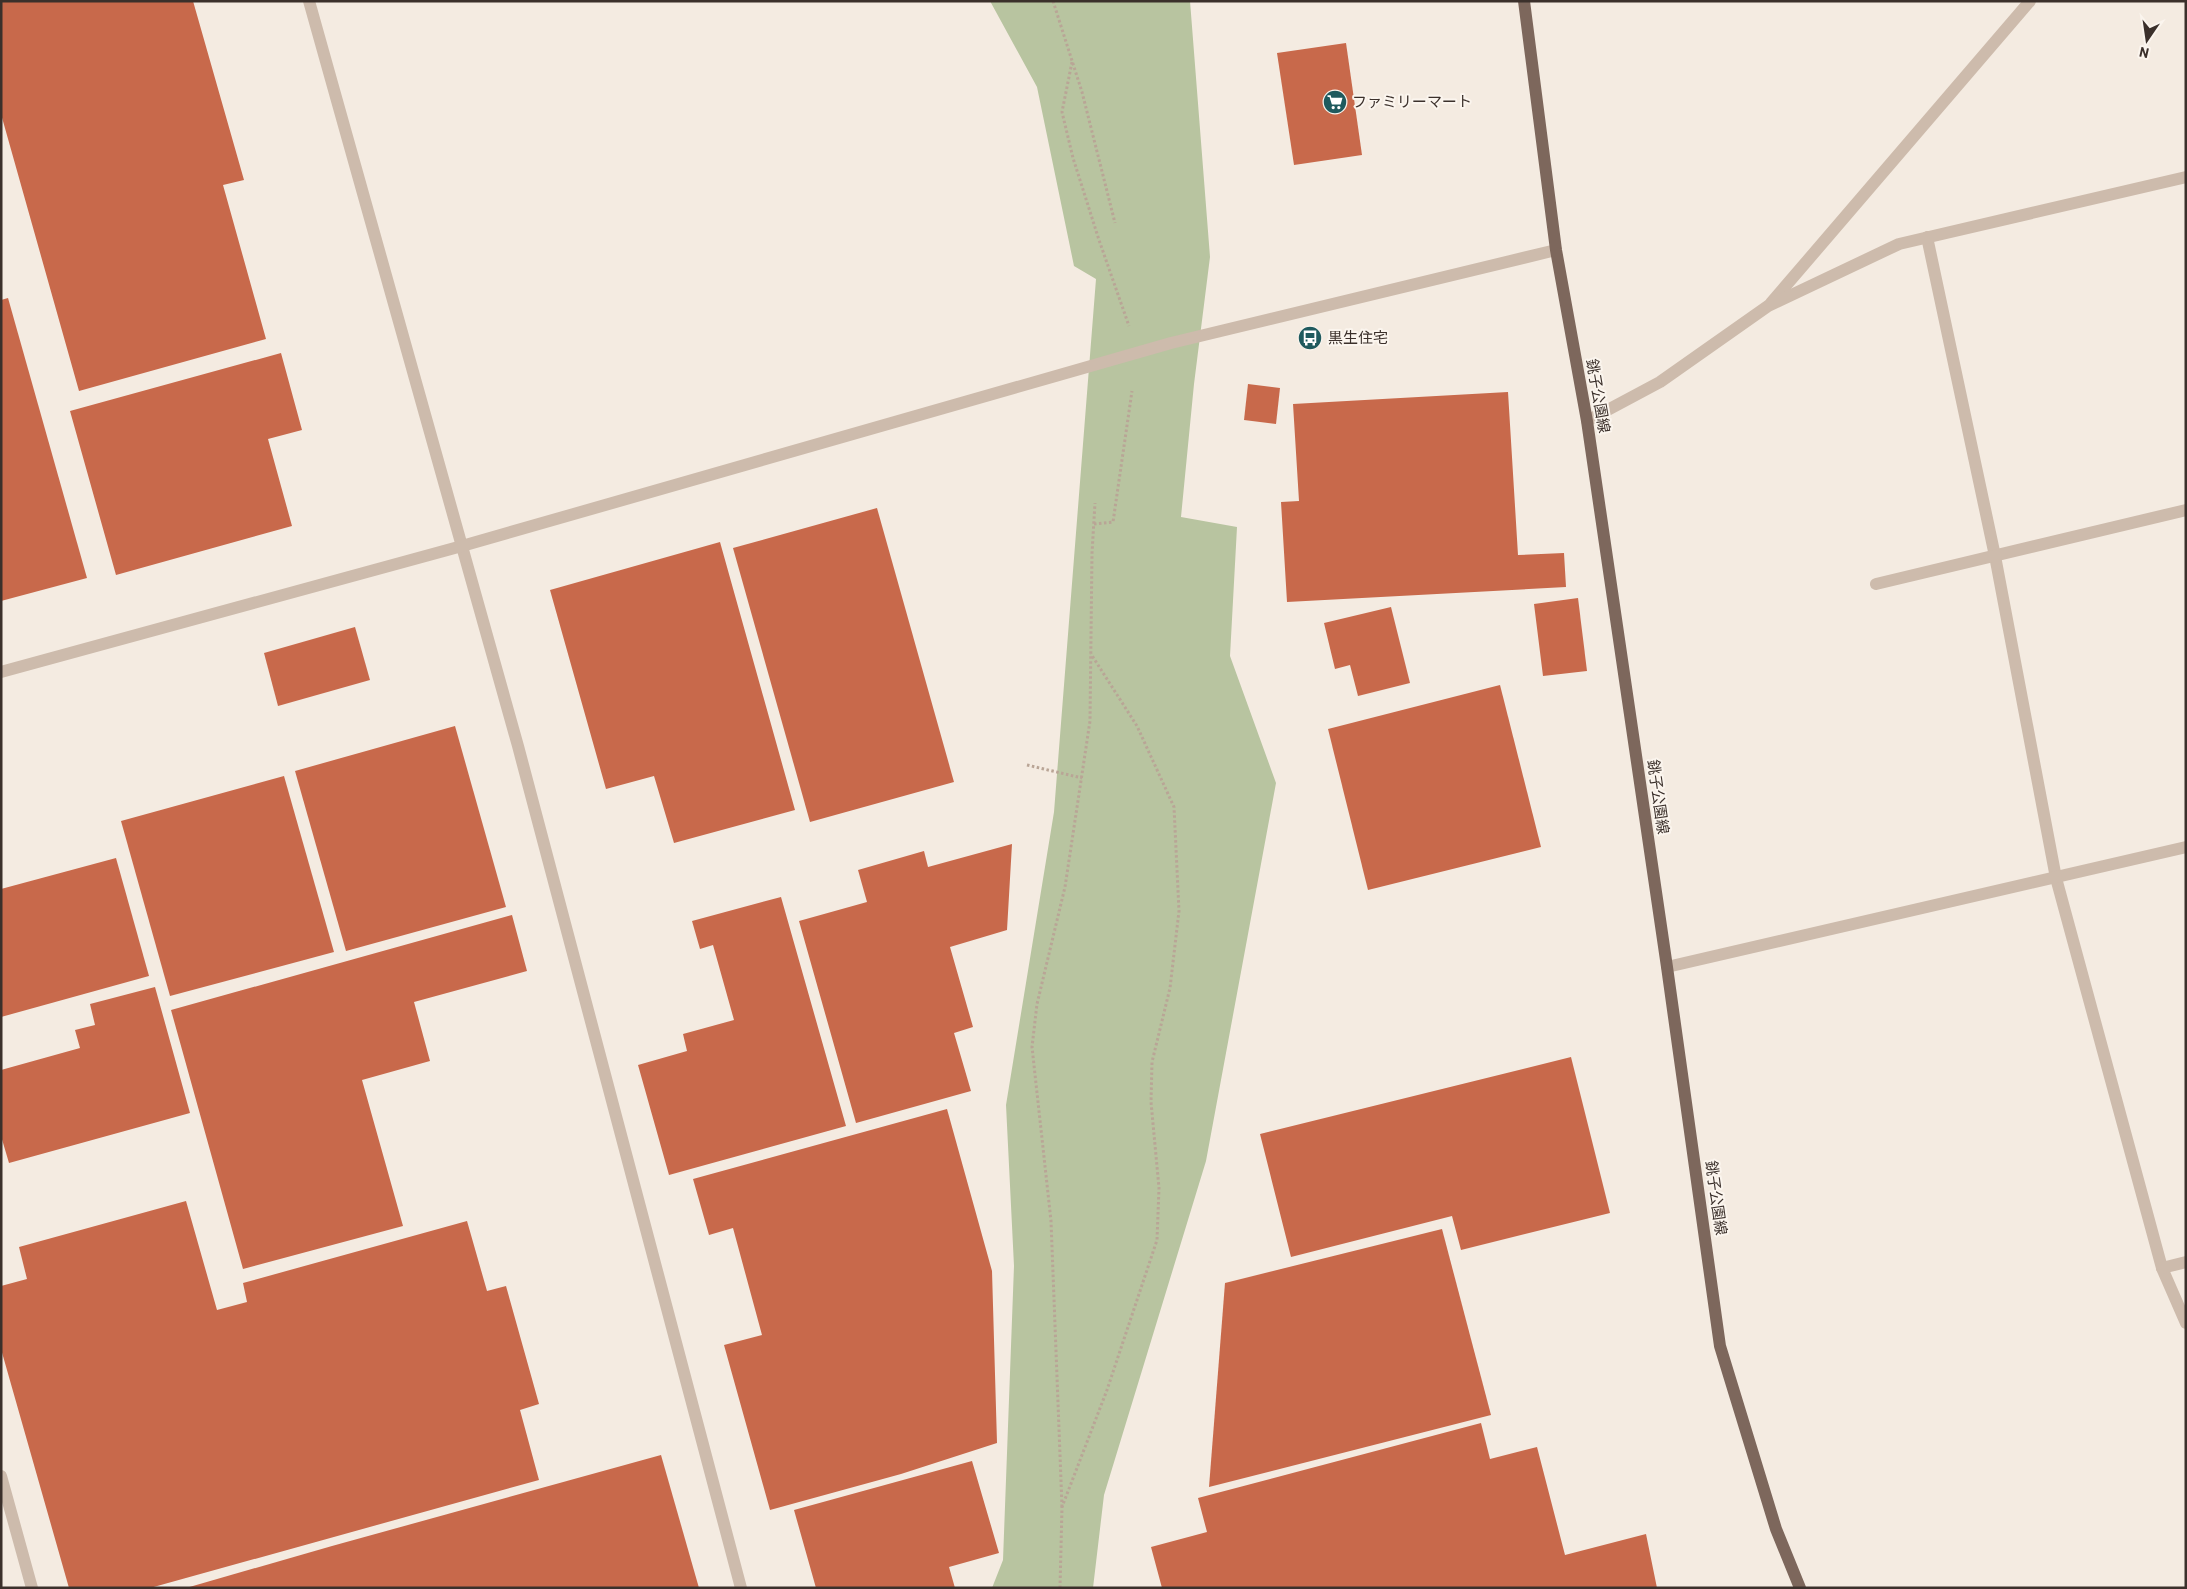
<svg xmlns="http://www.w3.org/2000/svg" width="2187" height="1589" viewBox="0 0 2187 1589" font-family="Barlow,'Noto Sans JP',sans-serif">
  <rect width="100%" height="100%" fill="#f4ebe1"/>
  <!-- green -->
  <polygon fill="#b8c4a0" points="990,1 1190,1 1210,257 1194,384 1181,517 1237,527 1230,656 1276,783 1206,1161 1104,1495 1093,1588 992,1588 1003,1560 1014,1266 1006,1105 1054,812 1096,279 1074,266 1037,87"/>
  <!-- building -->
  <g fill="#c8694b">
    <polygon points="1,1 193,1 244,180 223,185 266,339 79,391 1,114"/>
    <polygon points="1346,43 1362,155 1294,165 1277,53"/>
    <polygon points="8,298 87,578 1,601 1,300"/>
    <polygon points="281,353 302,430 268,439 292,526 116,575 70,411"/>
    <polygon points="1248,384 1280,388 1276,424 1244,420"/>
    <polygon points="1508,392 1518,555 1564,553 1566,587 1287,602 1281,502 1299,501 1293,404"/>
    <polygon points="877,508 954,782 810,822 733,548"/>
    <polygon points="720,542 795,810 674,843 654,776 606,789 550,590"/>
    <polygon points="1578,598 1587,671 1543,676 1534,604"/>
    <polygon points="1391,607 1410,683 1358,696 1350,665 1335,669 1324,623"/>
    <polygon points="355,627 370,680 278,706 264,653"/>
    <polygon points="1500,685 1541,847 1368,890 1328,729"/>
    <polygon points="455,726 506,907 346,951 295,771"/>
    <polygon points="284,776 334,952 170,996 121,821"/>
    <polygon points="1012,844 1007,930 950,947 973,1027 954,1033 971,1091 856,1123 799,921 867,902 858,870 924,851 928,867"/>
    <polygon points="116,858 149,976 1,1017 1,889"/>
    <polygon points="781,897 846,1126 669,1175 638,1065 687,1051 683,1034 734,1020 713,945 700,949 692,921"/>
    <polygon points="512,915 527,971 414,1002 430,1061 362,1080 403,1226 243,1269 171,1010"/>
    <polygon points="155,987 190,1113 9,1163 1,1136 1,1070 80,1048 75,1030 95,1025 90,1004"/>
    <polygon points="1571,1057 1610,1213 1461,1250 1452,1216 1291,1257 1260,1134"/>
    <polygon points="947,1109 992,1271 997,1443 901,1474 770,1510 724,1345 762,1335 733,1228 709,1235 693,1179"/>
    <polygon points="186,1201 217,1310 247,1302 243,1283 467,1221 487,1291 506,1286 539,1404 520,1410 539,1480 150,1588 69,1588 1,1349 1,1286 27,1279 19,1247"/>
    <polygon points="1442,1229 1491,1415 1209,1487 1225,1283"/>
    <polygon points="1481,1423 1490,1459 1537,1447 1565,1555 1646,1534 1657,1588 1162,1588 1151,1547 1207,1532 1198,1498"/>
    <polygon points="661,1455 699,1588 186,1588 332,1546"/>
    <polygon points="972,1461 999,1553 949,1567 955,1588 816,1588 794,1510"/>
  </g>
  <g fill="none" stroke-linecap="round" stroke-linejoin="round">
    <!-- path -->
    <g stroke="#b9a596" stroke-width="3" stroke-dasharray="2.5 2.5" stroke-linecap="butt">
      <polyline points="1053,1 1082,92 1115,223"/>
      <polyline points="1072,62 1062,112 1073,158 1099,240 1129,326"/>
      <polyline points="1094,524 1113,522 1132,391"/>
      <polyline points="1027,765 1082,778"/>
      <polyline points="1062,1507 1051,1221 1032,1047 1037,1004 1065,887 1090,721 1092,553 1095,503"/>
      <polyline points="1060,1588 1062,1507 1107,1390 1157,1240 1159,1188 1151,1102 1152,1062 1170,988 1179,911 1174,807 1137,726 1091,654"/>
    </g>
    <!-- minor -->
    <g stroke="#cdbbac" stroke-width="12">
      <polyline points="309,1 518,746 741,1588"/>
      <polyline points="1927,237 1995,556 2056,878 2162,1268 2186,1323"/>
      <polyline points="1771,303 2030,1"/>
      <polyline points="1587,421 1660,382 1768,306 1899,244 2186,177"/>
      <polyline points="1876,584 2186,510"/>
      <polyline points="1,672 462,546 1171,343 1556,250"/>
      <polyline points="1667,967 2186,847"/>
      <polyline points="2162,1268 2186,1262"/>
      <polyline points="1,1476 32,1588"/>
    </g>
    <!-- major -->
    <polyline stroke="#7d675c" stroke-width="12" points="1524,1 1556,250 1587,421 1667,967 1720,1346 1776,1529 1800,1588"/>
  </g>
  <!-- icons -->
  <defs>
    <g id="supermarket-disc" transform="scale(1.25)"><circle r="9.5" fill="#1f5a5e" stroke="#fbf5ee"/><path d="M-6-5.5h2.5l.6 2H6L4.5 2H-2.5L-4.4-4H-6ZM-1.5 3.2a1.3 1.3 0 1 0 .1 0ZM3 3.2a1.3 1.3 0 1 0 .1 0Z" fill="#fff"/></g>
    <g id="bus-disc" transform="scale(1.25)"><circle r="9.5" fill="#1f5a5e" stroke="#fbf5ee"/><path d="M-5-6H5V4H4V6H2V4H-2V6H-4V4H-5ZM-3.5-4V0h7V-4ZM-3.5 1.2v1.5H-2V1.2ZM2 1.2v1.5H3.5V1.2Z" fill="#fff"/></g>
  </defs>
  <g fill-rule="evenodd">
    <use href="#supermarket-disc" x="1335" y="102"/>
    <use href="#bus-disc" x="1310" y="338"/>
  </g>
  <g text-anchor="middle" stroke-width="4" stroke-linejoin="round" paint-order="stroke">
    <!-- poi labels -->
    <g font-size="15" fill="#3b302b" stroke="#fbf5ee" text-anchor="start">
      <text x="1352" y="107">ファミリーマート</text>
      <text x="1328" y="343">黒生住宅</text>
    </g>
    <!-- street labels -->
    <g font-size="15" fill="#3b302b" stroke="#fbf5ee">
      <text transform="translate(1598 396) rotate(80)" y="5">銚子公園線</text>
      <text transform="translate(1658 797) rotate(82)" y="5">銚子公園線</text>
      <text transform="translate(1716 1198) rotate(82)" y="5">銚子公園線</text>
    </g>
  </g>
  <!-- border -->
  <rect width="2187" height="1589" fill="none" stroke="#3b302b" stroke-width="5"/>
  <!-- north arrow -->
  <g transform="translate(2147 40) rotate(193)" stroke="#fbf5ee" stroke-width="4" paint-order="stroke">
  <path d="M0-4L9 19L0 12L-9 19Z" fill="#3b302b"/>
  <text y="-8" font-size="14" font-weight="bold" text-anchor="middle" fill="#3b302b">N</text>
  </g>
</svg>
